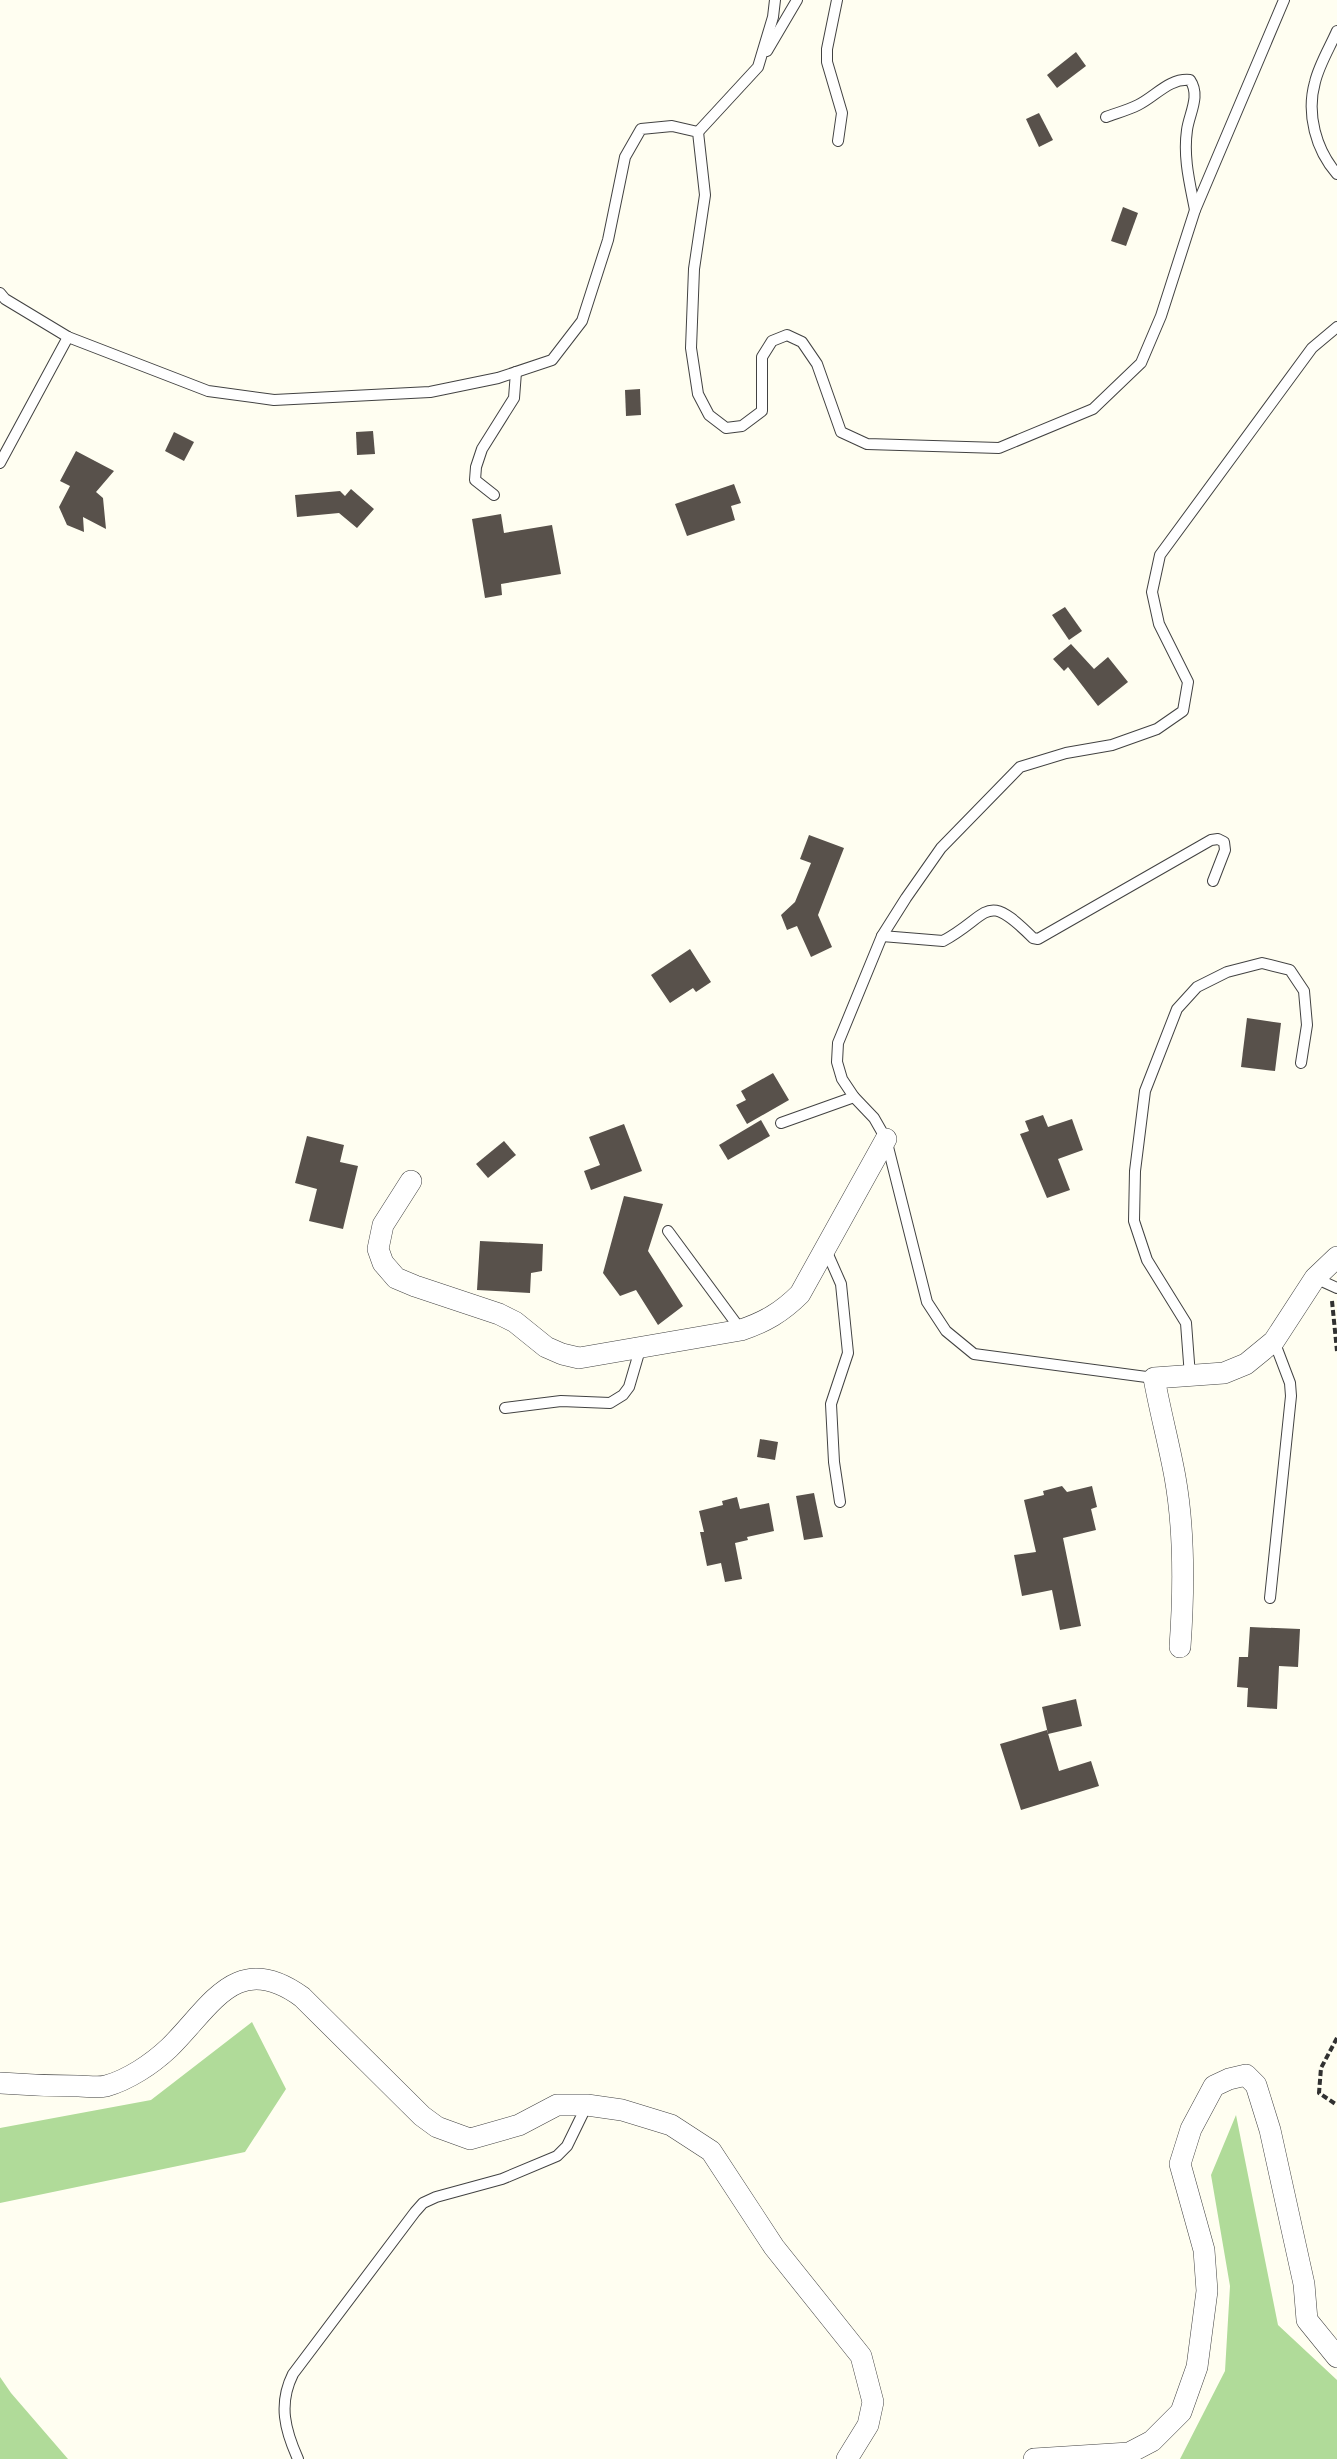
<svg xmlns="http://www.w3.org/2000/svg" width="1337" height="2459" viewBox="0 0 1337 2459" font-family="'Times New Roman',serif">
  <rect width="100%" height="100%" fill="#fffef1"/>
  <!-- forest -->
  <g fill="#b0db99">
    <polygon points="252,2022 286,2089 245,2152 0,2203 0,2128 151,2100"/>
    <polygon points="1236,2115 1278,2325 1337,2380 1337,2459 1180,2459 1225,2371 1230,2286 1211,2175"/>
    <polygon points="0,2377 11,2393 68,2459 0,2459"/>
  </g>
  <!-- building -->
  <g fill="#58514b">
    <polygon points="1076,52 1086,66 1057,88 1047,75"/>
    <polygon points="1039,113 1053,140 1039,147 1026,119"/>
    <polygon points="1123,207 1138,213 1126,246 1111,241"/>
    <polygon points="640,389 641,415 626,416 625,390"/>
    <polygon points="373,431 375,454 357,455 356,432"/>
    <polygon points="174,432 194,442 184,461 165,451"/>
    <polygon points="76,451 114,471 96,492 103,498 106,529 83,517 84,532 67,525 59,507 70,486 60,481"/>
    <polygon points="734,484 741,503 731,506 735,520 687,536 675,504"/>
    <polygon points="351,489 374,509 357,528 339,513 297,517 295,495 340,491 345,496"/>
    <polygon points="501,514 504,533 552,525 561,574 501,584 502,595 485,598 472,519"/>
    <polygon points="1065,607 1082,631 1069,640 1052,615"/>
    <polygon points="1071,644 1094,669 1108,657 1128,682 1098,706 1068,667 1064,671 1053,659"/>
    <polygon points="809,835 844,848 818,915 832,947 811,957 797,926 787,930 781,915 795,902 811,863 800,859"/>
    <polygon points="690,949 711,982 696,992 693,988 670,1003 651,975"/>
    <polygon points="1247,1018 1281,1023 1275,1071 1241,1067"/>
    <polygon points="773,1073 789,1100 747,1124 736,1105 746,1100 741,1091"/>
    <polygon points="1043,1115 1048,1127 1072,1119 1083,1150 1058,1159 1070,1190 1047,1198 1020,1134 1029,1131 1025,1121"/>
    <polygon points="761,1120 770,1136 728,1160 719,1145"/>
    <polygon points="624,1124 642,1171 591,1190 584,1171 600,1165 589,1137"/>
    <polygon points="307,1136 344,1145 340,1162 358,1166 343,1229 309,1221 317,1189 295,1183"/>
    <polygon points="504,1141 516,1155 488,1178 476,1164"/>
    <polygon points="624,1196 663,1204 648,1251 683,1306 658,1325 636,1290 620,1296 603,1273"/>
    <polygon points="480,1241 543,1244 542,1271 531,1273 530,1293 477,1290"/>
    <polygon points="760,1439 778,1442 775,1460 757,1457"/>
    <polygon points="1062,1486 1067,1492 1092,1486 1097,1507 1091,1509 1096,1530 1063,1538 1081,1626 1060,1630 1052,1590 1022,1596 1014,1555 1036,1552 1024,1500 1044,1495 1043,1491"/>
    <polygon points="814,1493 823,1537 804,1540 796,1496"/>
    <polygon points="737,1497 740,1509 769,1503 774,1531 747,1537 748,1540 735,1543 742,1579 725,1582 721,1563 707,1566 700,1532 704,1532 699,1511 723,1505 722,1501"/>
    <polygon points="1250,1627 1300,1629 1298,1667 1279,1666 1277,1709 1247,1707 1248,1688 1237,1687 1239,1657 1248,1657"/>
    <polygon points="1076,1699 1082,1726 1048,1734 1042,1707"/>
    <polygon points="1047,1730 1059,1771 1091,1761 1099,1786 1021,1810 1000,1744"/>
  </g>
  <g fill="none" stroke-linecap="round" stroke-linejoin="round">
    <!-- lane casing -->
    <g stroke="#424242" stroke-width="12">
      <g id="lane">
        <polyline points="837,0 827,49 827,62 842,113 838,141"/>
        <path d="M1337 31C1330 47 1319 65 1315 82 1306 114 1316 150 1337 174"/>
        <polyline points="767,51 797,0"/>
        <path d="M1106 117C1117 113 1128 110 1138 105 1156 96 1169 78 1190 80 1201 96 1189 114 1187 130 1183 158 1190 184 1195 210"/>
        <polyline points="698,132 758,67 773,17 775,0"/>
        <polyline points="0,293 5,299 68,337 208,391 274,400 430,392 498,378 552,360 582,321 608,240 625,157 641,129 672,126 698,132 705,195 694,269 691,348 698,394 709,415 726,428 742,426 762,411 762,357 772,341 787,335 802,342 817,364 841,432 867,444 999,448 1093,409 1141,363 1161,316 1195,210 1284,0"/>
        <polyline points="0,463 68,337"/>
        <polyline points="494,495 475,480 476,467 482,449 514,398 516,372"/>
        <path d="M882 936 943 941C991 915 984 889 1033 938L1038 939 1211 840 1218 839 1224 842 1225 850 1213 881"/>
        <polyline points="781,1123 854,1097"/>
        <polyline points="668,1231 741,1330"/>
        <polyline points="826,1250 841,1284 848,1353 831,1404 834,1462 840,1502"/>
        <polyline points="1315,1278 1337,1288"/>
        <polyline points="1190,1376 1186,1323 1147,1260 1134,1221 1135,1171 1145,1091 1177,1009 1197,987 1227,972 1262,963 1290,970 1304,991 1307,1025 1301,1063"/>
        <polyline points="1154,1378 974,1354 946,1331 927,1302 886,1139 874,1118 854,1097 842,1079 837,1062 838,1043 882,936 906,898 941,848 1020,767 1066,753 1112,745 1157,729 1183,711 1188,682 1159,624 1152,592 1160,555 1312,348 1337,327"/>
        <polyline points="505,1408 561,1401 610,1403 623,1395 629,1387 641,1346"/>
        <polyline points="1270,1598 1291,1396 1290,1383 1274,1341"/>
        <path d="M298 2459C285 2430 278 2404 293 2374L415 2212 423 2203 436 2197 502 2179 557 2156 567 2146 587 2105"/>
      </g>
    </g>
    <!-- street casing -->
    <g stroke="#424242" stroke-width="22">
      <g id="street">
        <path d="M411 1181 383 1225 378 1249 383 1263 396 1278 415 1286 499 1314 515 1322 546 1347 562 1354 579 1358 741 1330C765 1322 782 1312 800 1294L886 1139"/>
        <path d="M1180 1647C1184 1591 1185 1533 1175 1477 1169 1444 1160 1411 1154 1378L1224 1373 1246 1364 1274 1341 1315 1278 1337 1257"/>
        <path d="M0 2083C26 2085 52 2086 78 2086 87 2086 98 2088 106 2086 128 2080 152 2064 169 2048 211 2007 236 1949 302 1997L422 2116 437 2127 470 2139 519 2125 557 2105H587L622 2110 671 2125 711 2151 774 2247 861 2356 873 2402 868 2425 847 2459"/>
        <polyline points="1034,2459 1129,2453 1152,2441 1181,2412 1197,2367 1207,2291 1204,2250 1180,2164 1191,2129 1214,2086 1229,2079 1246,2075 1256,2085 1270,2130 1304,2284 1307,2320 1337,2357"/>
      </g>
    </g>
    <!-- path -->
    <g stroke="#313131" stroke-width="4" stroke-dasharray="6 3" stroke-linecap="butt">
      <polyline points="1332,1301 1337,1351"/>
      <polyline points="1337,2038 1321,2068 1319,2093 1337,2105"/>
    </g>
    <!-- lane -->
    <use href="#lane" stroke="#fff" stroke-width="10"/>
    <!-- street -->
    <use href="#street" stroke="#fff" stroke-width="21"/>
  </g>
</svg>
